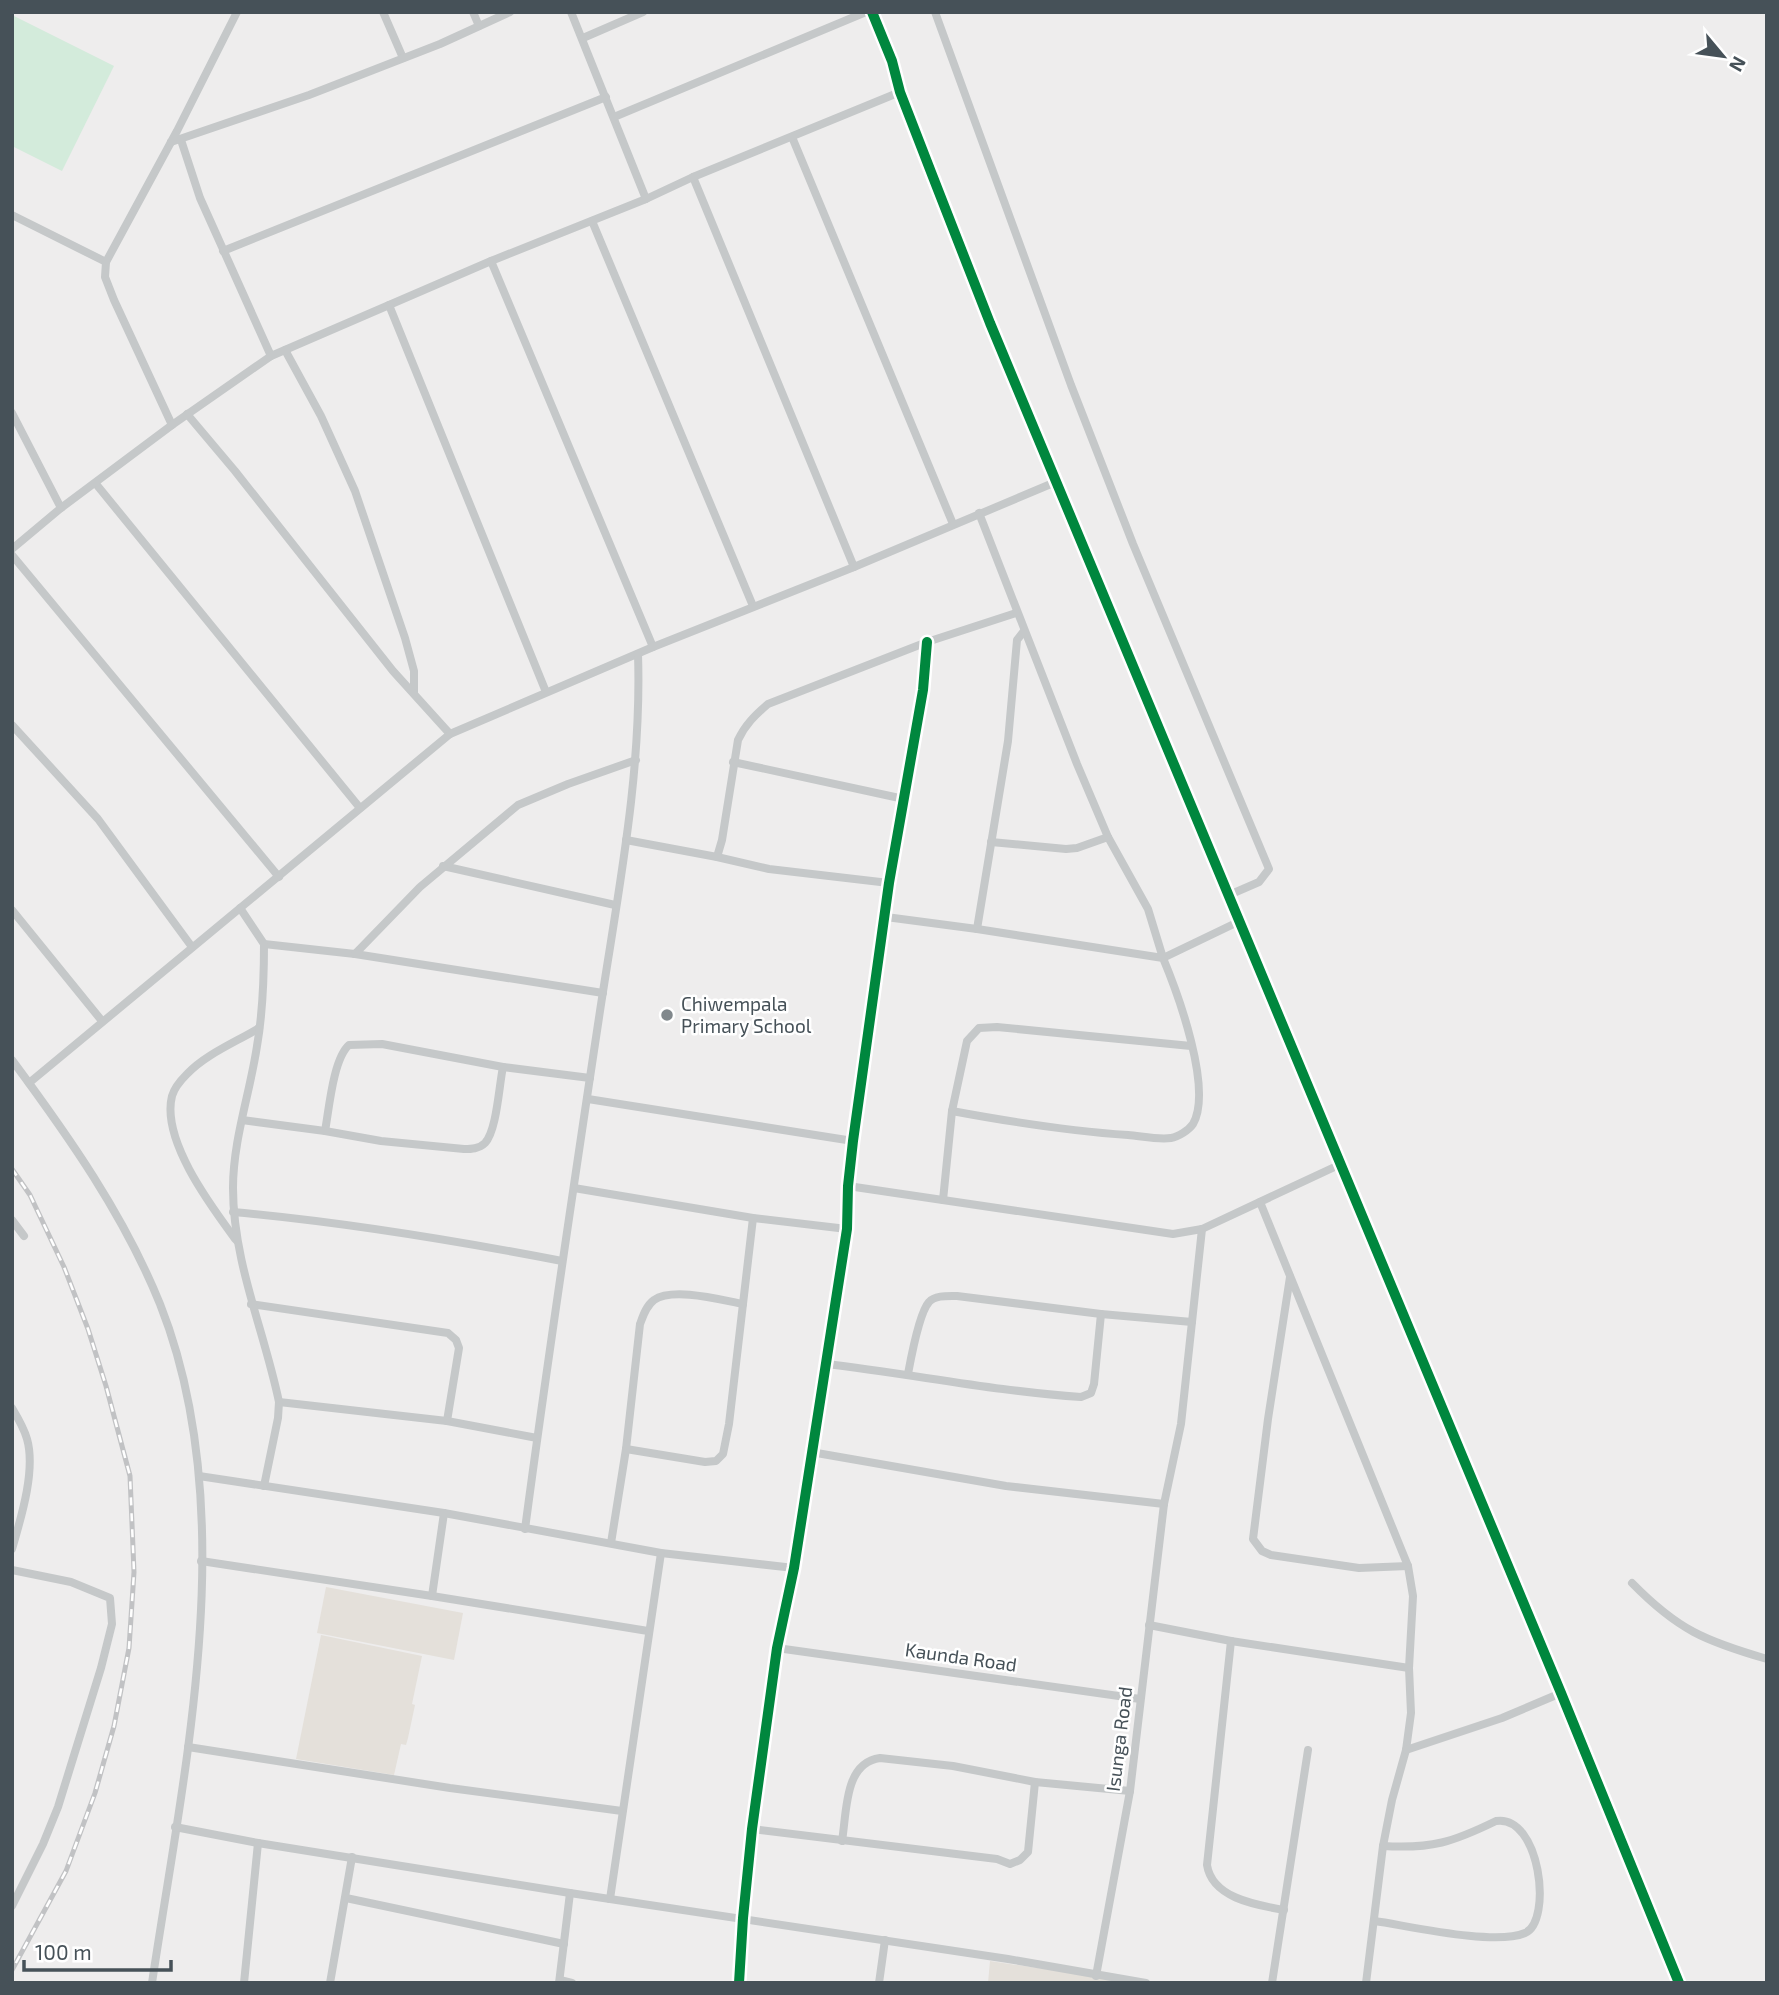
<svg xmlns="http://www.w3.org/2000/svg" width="1779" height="1995" viewBox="0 0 1779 1995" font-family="'Exo 2',sans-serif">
  <rect width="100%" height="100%" fill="#eeeded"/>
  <!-- commercial -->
  <g fill="#e4e0da">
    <polygon points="326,1587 463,1613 454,1660 317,1633"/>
    <polygon points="321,1635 422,1656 412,1704 415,1705 408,1738 406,1745 401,1744 394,1775 296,1759"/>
    <polygon points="990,1961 1138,1983 988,1983"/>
  </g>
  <!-- green -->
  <polygon fill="#d3ebdb" points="12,15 114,66 62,171 12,146"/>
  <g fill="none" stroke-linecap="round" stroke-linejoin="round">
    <!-- minor -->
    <g stroke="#c5c8c9" stroke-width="8">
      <polyline points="383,12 403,58"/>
      <polyline points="473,12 479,26"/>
      <polyline points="571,12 646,199"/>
      <polyline points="872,12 892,61 900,92 931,172 990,323 1561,1693 1679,1983"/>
      <polyline points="935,12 1071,385 1133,544 1269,869 1259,882 1229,895"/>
      <polyline points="583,38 643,12"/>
      <polyline points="614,117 866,12"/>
      <polyline points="792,137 953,524"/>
      <polyline points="181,140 200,198 271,356"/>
      <polyline points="171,142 309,95 440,44 510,12"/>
      <polyline points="693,177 854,567"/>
      <polyline points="12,215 106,262"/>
      <polyline points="592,221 753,606"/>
      <polyline points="223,251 606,97"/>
      <polyline points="491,261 653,647"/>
      <polyline points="389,305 546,692"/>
      <polyline points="285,350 321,416 355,491 405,638 414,671 414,693"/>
      <polyline points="12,413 61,508"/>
      <polyline points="187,414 235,471 393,671 450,734"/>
      <polyline points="172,425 114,300 105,277 106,262 177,131 237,12"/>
      <polyline points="96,484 360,808"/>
      <polyline points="979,513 1077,764 1108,837 1148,909 1163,958 1240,921"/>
      <polyline points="12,549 61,508 172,425 271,356 491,261 646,199 693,177 900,92"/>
      <polyline points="12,555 279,877"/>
      <polyline points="12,725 98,819 192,947"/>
      <polyline points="733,762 904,799"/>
      <polyline points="626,840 717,857 769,869 889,883"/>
      <polyline points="991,842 1066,849 1077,848 1108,837"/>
      <path d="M717 857 722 840 738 740C745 725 755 715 768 704L927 642 1016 613"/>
      <polyline points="443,866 615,905"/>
      <polyline points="240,908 264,944 355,954 420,887 518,805 568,784 636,760"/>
      <polyline points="12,910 102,1021"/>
      <path d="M886 917 977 929 1163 958C1178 994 1213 1089 1193 1124 1189 1130 1178 1137 1171 1138 1158 1140 1141 1136 1128 1135 1068 1131 1011 1122 952 1111"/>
      <polyline points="977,929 1008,741 1017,640 1024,631"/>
      <polyline points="355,954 603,993"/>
      <path d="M12 1060C69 1137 124 1215 160 1304 243 1513 184 1768 152 1983"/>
      <polyline points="29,1083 450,734 653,647 854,567 1058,481"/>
      <polyline points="588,1099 853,1141"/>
      <path d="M242 1120 325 1131C329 1110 333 1059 349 1045L382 1044 503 1067 590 1078"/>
      <path d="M325 1131 381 1141 464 1149C471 1149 479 1149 485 1143 497 1130 499 1085 503 1067"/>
      <polyline points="848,1186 1173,1234 1202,1229 1341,1164"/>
      <polyline points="574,1188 753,1218 847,1229"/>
      <polyline points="943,1200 952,1111 967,1041 979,1028 997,1027 1191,1046"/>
      <polyline points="1260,1202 1408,1566 1413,1596 1409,1668 1411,1713 1406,1750 1392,1800 1383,1846 1366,1983"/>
      <path d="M233 1212C344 1222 453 1240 562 1261"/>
      <polyline points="12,1220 24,1236"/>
      <path d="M236 1240C211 1206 161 1140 172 1096 174 1089 181 1080 187 1074 206 1054 236 1042 259 1028"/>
      <polyline points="1290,1277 1268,1419 1253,1539 1262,1551 1271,1555 1359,1568 1408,1566"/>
      <polyline points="251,1304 448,1333 456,1340 459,1348 447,1421 537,1438"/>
      <path d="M826 1364C912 1374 994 1391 1081 1397L1091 1393 1094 1384 1101 1314"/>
      <path d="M908 1374C911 1358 919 1313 929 1302 935 1295 948 1296 957 1296L1101 1314 1192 1322"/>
      <polyline points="279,1402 447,1421"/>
      <path d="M12 1408C18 1418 24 1428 27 1439 36 1470 21 1518 12 1549"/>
      <polyline points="626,1449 705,1462 716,1461 723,1454 729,1424 753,1218"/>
      <polyline points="811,1452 1006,1486 1164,1504"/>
      <polyline points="199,1476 444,1513 661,1553 794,1568"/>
      <path d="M264 1486 278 1418 279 1402C264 1330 233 1262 233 1188 233 1140 250 1093 257 1046 263 1012 264 978 264 944"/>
      <path d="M525 1529C548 1356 574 1183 600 1011 618 892 642 774 638 654"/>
      <path d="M611 1543 626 1449 640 1324C643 1316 646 1306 654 1300 673 1287 721 1300 743 1304"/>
      <polyline points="201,1561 432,1596 648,1631"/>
      <polyline points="12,1570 71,1582 110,1598 112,1624 101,1668 58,1807 43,1844 12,1906"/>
      <path d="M1632 1583C1678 1630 1705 1641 1767 1659"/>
      <polyline points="432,1596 444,1513"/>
      <polyline points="1149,1625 1231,1641 1409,1668"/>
      <path d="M1231 1641 1207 1865C1212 1898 1256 1905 1284 1910"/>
      <polyline points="777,1648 1140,1699"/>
      <polyline points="188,1747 450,1788 622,1811"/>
      <polyline points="1406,1750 1502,1718 1561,1693"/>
      <polyline points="175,1827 258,1843 570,1893 1008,1959 1146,1983"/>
      <polyline points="752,1829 997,1859 1010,1864 1020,1860 1028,1852 1035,1782"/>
      <path d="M842 1841C847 1811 844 1763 880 1758L953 1766 1035 1782 1130 1791"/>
      <polyline points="346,1898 564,1944"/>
      <polyline points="610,1899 661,1553"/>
      <path d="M1375 1921C1409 1926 1495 1946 1525 1933 1553 1921 1540 1814 1496 1821 1453 1842 1432 1849 1383 1846"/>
      <polyline points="1096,1976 1130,1791 1164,1504 1181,1424 1202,1229"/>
      <polyline points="560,1980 572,1983"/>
      <polyline points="244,1983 258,1843"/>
      <polyline points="330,1983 352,1857"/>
      <polyline points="559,1983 570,1893"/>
      <polyline points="739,1983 743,1918 752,1829 777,1648 794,1568 847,1229 848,1186 853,1141 889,883 923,690 927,642"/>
      <polyline points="879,1983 885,1940"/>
      <polyline points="1272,1983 1308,1750"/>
    </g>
    <!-- rail casing -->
    <g stroke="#c1c2c4" stroke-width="5">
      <polyline id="rail" points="12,1169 30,1195 64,1267 88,1329 106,1386 130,1476 134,1572 129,1648 114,1726 95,1793 66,1871 12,1970"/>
    </g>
    <!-- rail -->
    <use href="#rail" stroke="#fff" stroke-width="2.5" stroke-dasharray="8" stroke-linecap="butt"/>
    <!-- cycleway casing -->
    <g stroke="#fff" stroke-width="15">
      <g id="cycleway">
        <polyline points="872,12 892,61 900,92 931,172 990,323 1561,1693 1679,1983"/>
        <polyline points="739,1983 743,1918 752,1829 777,1648 794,1568 847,1229 848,1186 853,1141 889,883 923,690 927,642"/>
      </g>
    </g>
    <!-- cycleway -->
    <use href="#cycleway" stroke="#00873e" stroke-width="10"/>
  </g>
  <!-- markers -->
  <circle fill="#81888c" stroke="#fff" stroke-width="2.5" cx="667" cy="1015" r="7"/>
  <g text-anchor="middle" stroke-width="5" stroke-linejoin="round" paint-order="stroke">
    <!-- poi labels -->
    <g font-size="19" fill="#465158" stroke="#fff" text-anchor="start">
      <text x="681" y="1011">Chiwempala<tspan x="681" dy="22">Primary School</tspan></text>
    </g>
    <!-- street labels -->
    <g font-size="19" fill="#465158" stroke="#fff">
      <text transform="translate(961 1657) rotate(8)" y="7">Kaunda Road</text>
      <text transform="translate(1119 1739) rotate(-83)" y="7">Isunga Road</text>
    </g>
  </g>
  <!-- border -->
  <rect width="1779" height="1995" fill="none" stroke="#465158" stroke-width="28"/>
  <!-- north arrow -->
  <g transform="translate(1723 56) rotate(119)" stroke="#ffffff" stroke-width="5" paint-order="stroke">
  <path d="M0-5L12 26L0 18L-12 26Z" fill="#465158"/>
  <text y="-10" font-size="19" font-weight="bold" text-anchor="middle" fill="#465158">N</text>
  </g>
  <!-- scale -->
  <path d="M24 1960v10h147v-10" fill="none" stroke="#465158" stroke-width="3.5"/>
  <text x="35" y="1960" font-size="21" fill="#465158" stroke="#ffffff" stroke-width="5" paint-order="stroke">100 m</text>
</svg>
